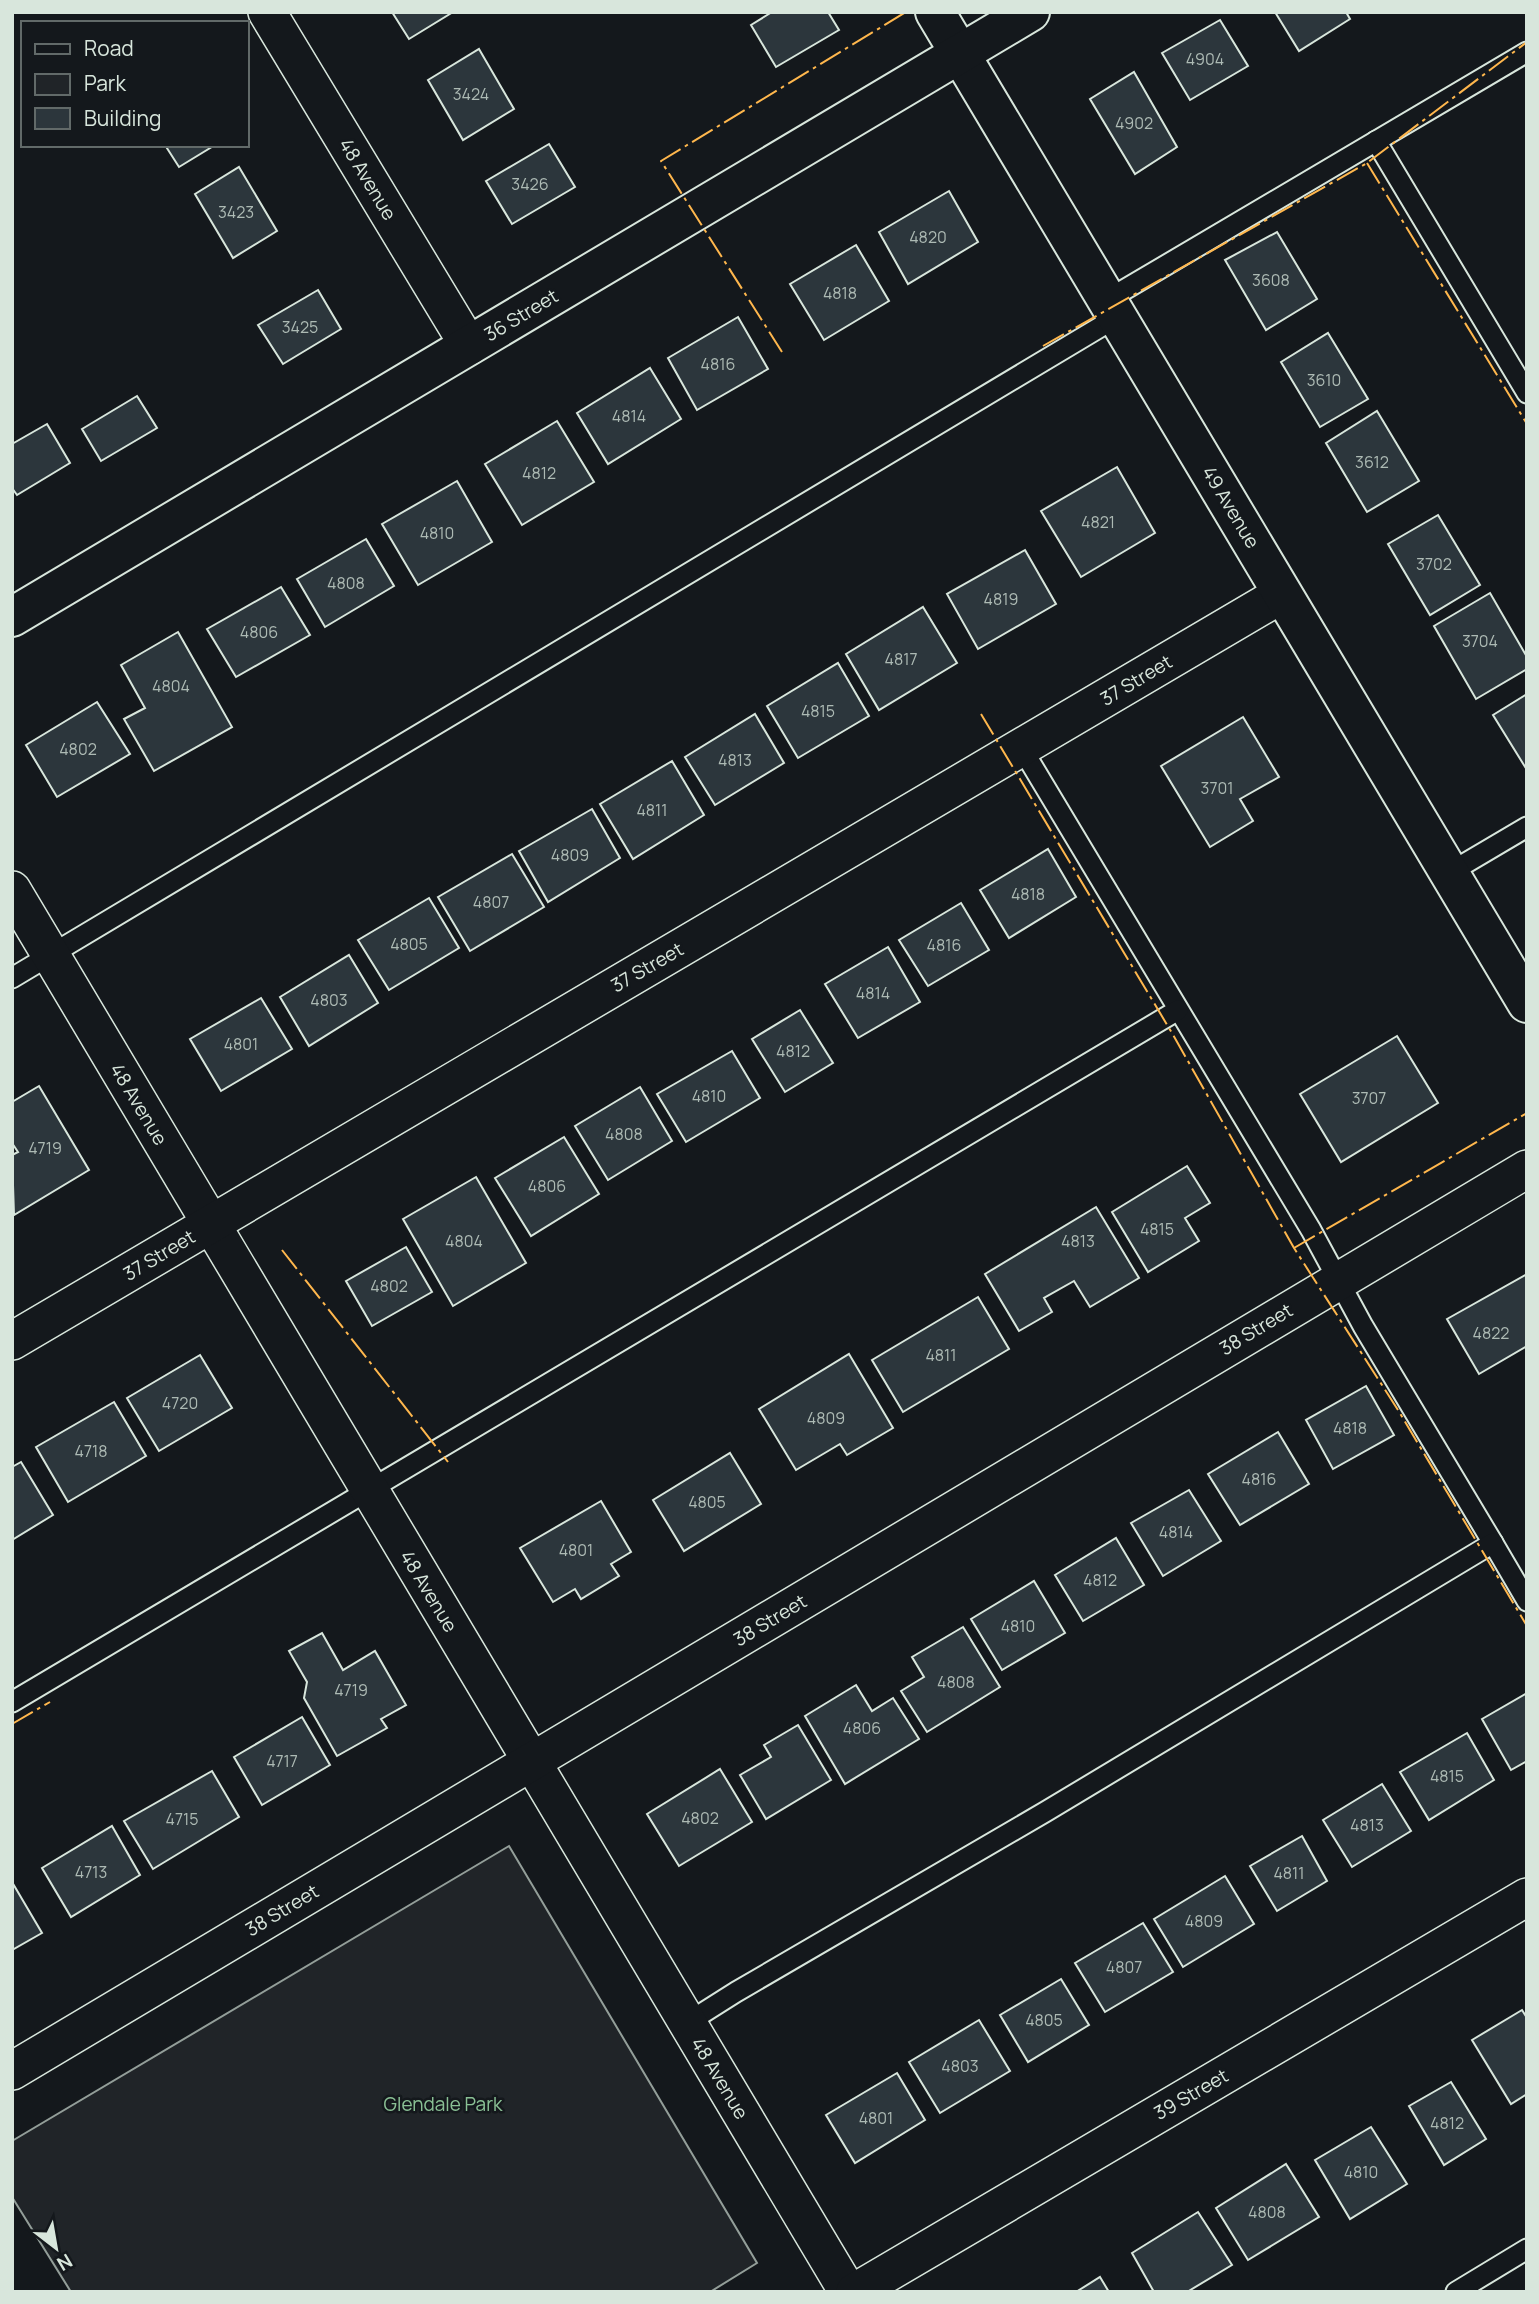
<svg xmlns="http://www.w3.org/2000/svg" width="1539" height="2304" viewBox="0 0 1539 2304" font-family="Manrope,sans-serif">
  <rect width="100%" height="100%" fill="#14181c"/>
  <!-- green -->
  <polygon fill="#202428" stroke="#939e99" stroke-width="2" points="509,1846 757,2263 710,2292 71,2292 12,2197 12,2141"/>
  <!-- building -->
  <g fill="#2c363c" stroke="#d8e6dc" stroke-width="2">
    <polygon points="392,12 453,12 409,39"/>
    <polygon points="772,12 828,12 839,30 776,67 751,25"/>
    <polygon points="1275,12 1346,12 1350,19 1299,51"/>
    <polygon points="1220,20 1248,66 1190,100 1162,53"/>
    <polygon points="479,49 514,109 463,140 428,80"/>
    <polygon points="1134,72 1177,147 1135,174 1090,99"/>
    <polygon points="549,144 575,187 512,224 486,181"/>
    <polygon points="165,145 215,145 179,167"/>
    <polygon points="239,167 277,231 233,258 195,194"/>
    <polygon points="949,191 978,242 908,284 879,232"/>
    <polygon points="1277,232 1317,299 1266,330 1225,260"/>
    <polygon points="856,245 889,301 824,340 790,284"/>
    <polygon points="318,290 341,329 283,364 258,325"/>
    <polygon points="738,317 768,369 697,410 668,358"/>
    <polygon points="1328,333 1368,399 1320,427 1281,362"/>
    <polygon points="650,368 681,419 608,464 577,413"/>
    <polygon points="137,396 157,428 101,461 82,429"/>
    <polygon points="1377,411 1419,481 1367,512 1326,443"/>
    <polygon points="557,421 594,482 522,525 485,464"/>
    <polygon points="47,424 70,463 17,495 12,488 12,444"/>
    <polygon points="1117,467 1155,533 1081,577 1041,511"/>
    <polygon points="457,481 492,542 418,585 382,524"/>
    <polygon points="1438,515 1480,585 1430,615 1388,544"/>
    <polygon points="366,539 394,586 325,627 297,579"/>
    <polygon points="1025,550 1056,604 978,649 947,594"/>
    <polygon points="281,587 310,635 236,677 207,629"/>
    <polygon points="1490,593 1527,657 1527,669 1476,699 1434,626"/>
    <polygon points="923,607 957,663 879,710 846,654"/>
    <polygon points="178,632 232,727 154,771 124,719 145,708 121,665"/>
    <polygon points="838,663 869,716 798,758 767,706"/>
    <polygon points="1527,694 1527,770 1493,715"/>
    <polygon points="97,702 130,754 57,797 26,745"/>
    <polygon points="755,714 784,763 715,805 685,757"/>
    <polygon points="1243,717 1279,777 1240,799 1253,821 1210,847 1161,766"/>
    <polygon points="672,761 704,815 633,859 600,804"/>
    <polygon points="592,809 620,858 548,902 519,851"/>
    <polygon points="1048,849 1076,897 1009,938 980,890"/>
    <polygon points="512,854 544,907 470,951 438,897"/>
    <polygon points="429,898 459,948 389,990 358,940"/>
    <polygon points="961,903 989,950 928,986 899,940"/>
    <polygon points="888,947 920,1002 858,1038 825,984"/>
    <polygon points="349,955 378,1003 309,1046 280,997"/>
    <polygon points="261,998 292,1049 221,1091 190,1039"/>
    <polygon points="800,1010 833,1063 785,1092 752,1039"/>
    <polygon points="1397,1036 1438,1103 1341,1162 1300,1094"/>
    <polygon points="732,1051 760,1098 686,1142 657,1094"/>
    <polygon points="39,1086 89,1170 14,1215 12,1155 18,1152 12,1143 12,1102"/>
    <polygon points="640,1087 672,1141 608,1180 575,1126"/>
    <polygon points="564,1137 599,1194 531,1236 495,1178"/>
    <polygon points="1187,1166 1210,1203 1185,1218 1199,1241 1148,1272 1112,1212"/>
    <polygon points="476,1177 526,1263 453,1306 403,1219"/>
    <polygon points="1096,1207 1139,1278 1090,1307 1074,1281 1044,1298 1052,1312 1019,1331 985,1274"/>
    <polygon points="406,1247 432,1292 372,1326 346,1281"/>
    <polygon points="1527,1274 1527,1346 1479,1374 1447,1319"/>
    <polygon points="978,1297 1009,1349 903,1412 872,1360"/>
    <polygon points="849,1354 893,1428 847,1455 840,1444 796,1470 759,1409"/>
    <polygon points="200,1355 232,1408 159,1451 127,1398"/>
    <polygon points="1366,1386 1394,1435 1333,1469 1306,1420"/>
    <polygon points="114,1402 146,1456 68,1502 36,1447"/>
    <polygon points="1278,1432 1309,1484 1240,1525 1208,1474"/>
    <polygon points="730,1453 761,1504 684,1551 653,1500"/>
    <polygon points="21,1462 53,1515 12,1540 12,1467"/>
    <polygon points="1189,1490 1221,1541 1163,1576 1131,1523"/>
    <polygon points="601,1501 631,1552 611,1564 619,1576 581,1599 575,1589 553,1602 520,1548"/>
    <polygon points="1116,1538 1144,1585 1083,1621 1055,1575"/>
    <polygon points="1034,1581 1065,1633 1002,1670 971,1619"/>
    <polygon points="963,1627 1000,1687 927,1732 901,1691 924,1677 912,1657"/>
    <polygon points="322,1633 343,1670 375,1651 406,1705 381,1719 387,1728 337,1756 304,1698 307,1682 289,1651"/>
    <polygon points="856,1685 872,1711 893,1698 919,1739 845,1784 805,1716"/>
    <polygon points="1527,1693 1527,1761 1511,1770 1482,1719"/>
    <polygon points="302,1717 330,1765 262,1805 234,1757"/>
    <polygon points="798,1725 831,1780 766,1819 740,1775 771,1757 764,1745"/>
    <polygon points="1467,1733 1494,1780 1429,1820 1400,1772"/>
    <polygon points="720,1769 752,1822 679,1866 647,1814"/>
    <polygon points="212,1771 239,1817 153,1869 124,1821"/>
    <polygon points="1382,1784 1411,1831 1352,1867 1323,1820"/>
    <polygon points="112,1826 140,1875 71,1917 42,1868"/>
    <polygon points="1302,1836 1327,1881 1277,1911 1250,1866"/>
    <polygon points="1225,1876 1254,1924 1183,1967 1154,1919"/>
    <polygon points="12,1882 42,1933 12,1950"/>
    <polygon points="1143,1923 1173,1972 1105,2012 1075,1963"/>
    <polygon points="1061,1979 1089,2025 1028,2062 1000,2015"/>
    <polygon points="1522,2010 1527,2018 1527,2094 1511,2104 1472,2040"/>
    <polygon points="979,2020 1010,2071 940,2113 909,2062"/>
    <polygon points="897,2073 925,2120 855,2163 826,2115"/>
    <polygon points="1451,2082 1486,2139 1444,2165 1409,2106"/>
    <polygon points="1371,2127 1407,2184 1350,2219 1315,2160"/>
    <polygon points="1286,2164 1319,2217 1248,2260 1216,2208"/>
    <polygon points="1198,2212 1232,2265 1187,2292 1154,2292 1132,2253"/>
    <polygon points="1100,2277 1109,2292 1076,2292"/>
  </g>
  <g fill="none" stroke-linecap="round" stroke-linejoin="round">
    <!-- service casing -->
    <g stroke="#d8e6dc" stroke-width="23">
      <g id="service">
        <polyline points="1376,141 1527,393"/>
        <polyline points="1107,300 1527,52"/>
        <polyline points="1021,747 1311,1230 1363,1326 1493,1543"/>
        <polyline points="1449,873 1527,827"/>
        <polyline points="12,978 1117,317"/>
        <polyline points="12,1702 1178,1010"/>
        <polyline points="687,2023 736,1992 1045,1812 1493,1543 1527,1601"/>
        <polyline points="1456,2292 1527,2249"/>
      </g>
    </g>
    <!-- minor casing -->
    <g stroke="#d8e6dc" stroke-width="40">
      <g id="minor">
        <polyline points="267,12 469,346"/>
        <polyline points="12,890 848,2292"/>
        <polyline points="12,1341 1282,594"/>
        <polyline points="12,2071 1527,1169"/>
        <polyline points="855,2292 1527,1897"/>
      </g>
    </g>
    <!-- tertiary casing -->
    <g stroke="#d8e6dc" stroke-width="42">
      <g id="tertiary">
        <polyline points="935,12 1527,1003"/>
        <polyline points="12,617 1030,12"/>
      </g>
    </g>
    <!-- service -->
    <use href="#service" stroke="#14181c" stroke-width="19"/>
    <!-- minor -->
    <use href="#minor" stroke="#14181c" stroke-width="37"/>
    <!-- tertiary -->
    <use href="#tertiary" stroke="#14181c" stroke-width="38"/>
    <!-- power -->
    <g stroke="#ffb74d" stroke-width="2" stroke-dasharray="24 5 3.5 5" stroke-linecap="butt">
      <polyline points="1367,163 1527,424"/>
      <polyline points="1043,346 1367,163 1527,42"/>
      <polyline points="782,352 661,161 906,12"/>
      <polyline points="981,714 1172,1033 1294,1248 1398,1410 1527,1626"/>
      <polyline points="1294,1248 1527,1113"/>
      <polyline points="282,1250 448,1462"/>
      <polyline points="12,1724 50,1702"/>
    </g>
  </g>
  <g text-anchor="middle" stroke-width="5" stroke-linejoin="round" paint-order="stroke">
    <!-- number labels -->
    <g font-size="16" fill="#adbab4">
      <text x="1205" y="65">4904</text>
      <text x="471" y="100">3424</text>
      <text x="1134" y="129">4902</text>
      <text x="530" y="190">3426</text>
      <text x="236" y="218">3423</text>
      <text x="928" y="243">4820</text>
      <text x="1271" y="286">3608</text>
      <text x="840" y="299">4818</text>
      <text x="300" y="333">3425</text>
      <text x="718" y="370">4816</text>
      <text x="1324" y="386">3610</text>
      <text x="629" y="422">4814</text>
      <text x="1372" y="468">3612</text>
      <text x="539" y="479">4812</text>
      <text x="1098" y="528">4821</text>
      <text x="437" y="539">4810</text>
      <text x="1434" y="570">3702</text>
      <text x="346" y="589">4808</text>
      <text x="1001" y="605">4819</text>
      <text x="259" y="638">4806</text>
      <text x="1480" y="647">3704</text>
      <text x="901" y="665">4817</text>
      <text x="171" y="692">4804</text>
      <text x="818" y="717">4815</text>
      <text x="78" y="755">4802</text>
      <text x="735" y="766">4813</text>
      <text x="1217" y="794">3701</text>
      <text x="652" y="816">4811</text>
      <text x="570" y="861">4809</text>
      <text x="1028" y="900">4818</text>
      <text x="491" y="908">4807</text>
      <text x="409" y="950">4805</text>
      <text x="944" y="951">4816</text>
      <text x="873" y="999">4814</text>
      <text x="329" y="1006">4803</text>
      <text x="241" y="1050">4801</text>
      <text x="793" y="1057">4812</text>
      <text x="709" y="1102">4810</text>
      <text x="1369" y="1104">3707</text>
      <text x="624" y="1140">4808</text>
      <text x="45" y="1154">4719</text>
      <text x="547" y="1192">4806</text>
      <text x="1157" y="1235">4815</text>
      <text x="464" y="1247">4804</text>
      <text x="1078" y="1247">4813</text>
      <text x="389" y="1292">4802</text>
      <text x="1491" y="1339">4822</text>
      <text x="941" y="1361">4811</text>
      <text x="180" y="1409">4720</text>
      <text x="826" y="1424">4809</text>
      <text x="1350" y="1434">4818</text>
      <text x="91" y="1457">4718</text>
      <text x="1259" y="1485">4816</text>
      <text x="707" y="1508">4805</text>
      <text x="1176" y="1538">4814</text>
      <text x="576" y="1556">4801</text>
      <text x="1100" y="1586">4812</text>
      <text x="1018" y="1632">4810</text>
      <text x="956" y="1688">4808</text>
      <text x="351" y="1696">4719</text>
      <text x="862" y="1734">4806</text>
      <text x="282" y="1767">4717</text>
      <text x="1447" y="1782">4815</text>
      <text x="700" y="1824">4802</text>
      <text x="182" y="1825">4715</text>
      <text x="1367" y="1831">4813</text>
      <text x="91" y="1878">4713</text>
      <text x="1289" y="1879">4811</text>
      <text x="1204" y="1927">4809</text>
      <text x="1124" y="1973">4807</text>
      <text x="1044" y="2026">4805</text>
      <text x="960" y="2072">4803</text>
      <text x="876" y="2124">4801</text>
      <text x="1447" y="2129">4812</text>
      <text x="1361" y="2178">4810</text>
      <text x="1267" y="2218">4808</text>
    </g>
    <!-- street labels -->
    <g font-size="19" fill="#d8e6dc" stroke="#14181c">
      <text transform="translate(368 179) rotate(59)" y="7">48 Avenue</text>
      <text transform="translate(521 315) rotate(-31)" y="7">36 Street</text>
      <text transform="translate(1231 507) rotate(59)" y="7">49 Avenue</text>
      <text transform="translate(1136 680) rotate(-31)" y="7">37 Street</text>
      <text transform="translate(647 967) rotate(-30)" y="7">37 Street</text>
      <text transform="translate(139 1104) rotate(59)" y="7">48 Avenue</text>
      <text transform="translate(159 1255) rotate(-31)" y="7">37 Street</text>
      <text transform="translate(1256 1329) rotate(-31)" y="7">38 Street</text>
      <text transform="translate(429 1591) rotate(59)" y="7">48 Avenue</text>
      <text transform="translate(770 1620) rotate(-31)" y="7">38 Street</text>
      <text transform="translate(282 1910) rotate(-31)" y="7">38 Street</text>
      <text transform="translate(720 2078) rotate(59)" y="7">48 Avenue</text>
      <text transform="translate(1191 2094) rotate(-30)" y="7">39 Street</text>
    </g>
    <!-- park labels -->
    <g font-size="19" fill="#8ac095" stroke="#14181c">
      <text x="443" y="2111">Glendale Park</text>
    </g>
  </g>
  <!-- border -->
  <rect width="1539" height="2304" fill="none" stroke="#d8e6dc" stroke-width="28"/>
  <!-- legend -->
  <rect x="21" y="21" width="228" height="126" fill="#14181c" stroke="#626a69" stroke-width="2"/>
  <rect x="35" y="44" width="35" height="10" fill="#14181c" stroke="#626a69" stroke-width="2"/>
  <text x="84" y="56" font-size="21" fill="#d8e6dc">Road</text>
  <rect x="35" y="74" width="35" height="21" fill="#202428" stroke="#626a69" stroke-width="2"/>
  <text x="84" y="91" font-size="21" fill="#d8e6dc">Park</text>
  <rect x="35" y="108" width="35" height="21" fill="#2c363c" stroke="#626a69" stroke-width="2"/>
  <text x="84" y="126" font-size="21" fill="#d8e6dc">Building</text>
  <!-- north arrow -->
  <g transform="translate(56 2248) rotate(149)" stroke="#14181c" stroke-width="5" paint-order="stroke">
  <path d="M0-5L12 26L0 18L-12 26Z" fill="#d8e6dc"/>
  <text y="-10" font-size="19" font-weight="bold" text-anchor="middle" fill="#d8e6dc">N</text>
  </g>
</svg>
